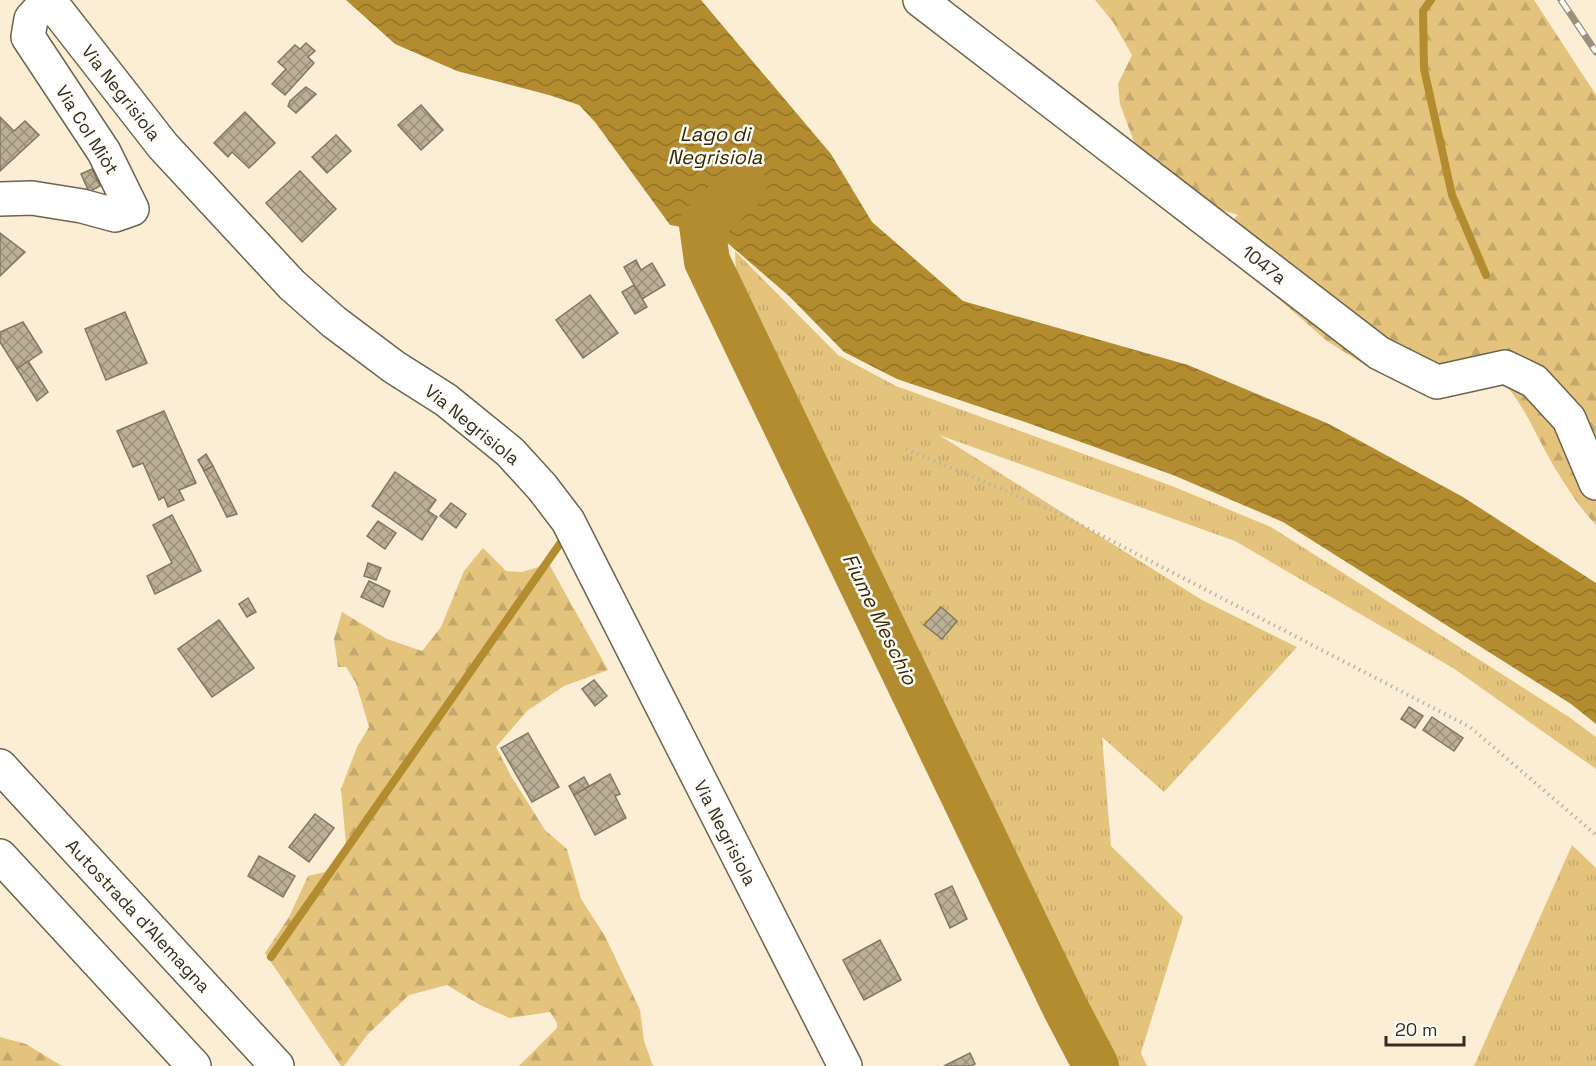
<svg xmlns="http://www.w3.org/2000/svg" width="1596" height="1066" viewBox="0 0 1596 1066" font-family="'Space Grotesk',sans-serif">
  <defs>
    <pattern id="grass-tufts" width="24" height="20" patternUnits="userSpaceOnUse" patternTransform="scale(1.5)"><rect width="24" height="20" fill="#e4c37c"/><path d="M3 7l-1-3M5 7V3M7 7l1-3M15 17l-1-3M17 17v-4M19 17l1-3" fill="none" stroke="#c4a86b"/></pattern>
    <pattern id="forest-firs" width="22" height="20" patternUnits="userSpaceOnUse" patternTransform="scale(1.5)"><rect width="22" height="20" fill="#e4c37c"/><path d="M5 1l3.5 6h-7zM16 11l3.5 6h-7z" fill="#c4a86b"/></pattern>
    <pattern id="water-waves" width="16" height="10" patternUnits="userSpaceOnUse" patternTransform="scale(1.5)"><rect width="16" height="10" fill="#b38c30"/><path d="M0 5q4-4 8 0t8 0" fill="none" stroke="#927328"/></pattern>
    <pattern id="building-cross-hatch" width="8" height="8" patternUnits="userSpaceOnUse" patternTransform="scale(1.5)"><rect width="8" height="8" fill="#bbb097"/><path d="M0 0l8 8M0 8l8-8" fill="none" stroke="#99907b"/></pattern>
  </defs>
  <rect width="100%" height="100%" fill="#fbeed5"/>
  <!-- grass -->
  <g fill="url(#grass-tufts)">
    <polygon points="735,251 838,355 896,386 1172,486 1271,527 1569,717 1596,737 1596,769 1453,668 1235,541 939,435 1202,600 1297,647 1164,792 1102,737 1111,846 1183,917 1141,1053 1147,1066 1111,1066 737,297"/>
    <polygon points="1572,845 1596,868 1596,1066 1474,1066"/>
  </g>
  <!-- forest -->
  <g fill="url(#forest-firs)">
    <path d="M1095 0H1534L1596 95V525C1578 506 1561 479 1548 456 1534 431 1524 406 1505 384L1381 369 1365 365 1327 341 1223 250 1227 225 1238 215 1205 205 1135 169 1134 142 1120 104 1118 84 1132 55 1113 22Z"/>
    <polygon points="483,548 506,571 522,572 549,564 608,670 564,686 527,711 496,747 511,776 545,830 567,849 581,899 605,936 640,1010 644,1041 653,1066 519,1066 557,1028 557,1023 550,1012 510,1018 480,1005 447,985 409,995 367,1035 344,1066 341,1066 265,953 289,917 308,876 325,872 346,844 341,789 357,747 369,727 356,683 346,667 338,667 334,639 342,612 387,639 422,651 441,627 464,571"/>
    <polygon points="0,1037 26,1044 62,1066 0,1066"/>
  </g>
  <!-- water -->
  <polygon fill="url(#water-waves)" points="346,0 701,0 831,154 872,222 963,301 1188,365 1329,424 1463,497 1596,583 1596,724 1571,704 1283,522 1173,475 1025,422 897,379 844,352 789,296 716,233 670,225 595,122 579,105 549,95 457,71 395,44"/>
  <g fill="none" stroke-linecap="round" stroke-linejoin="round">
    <!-- stream -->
    <g stroke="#b38c30" stroke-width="8">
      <polyline points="1431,0 1423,11 1424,69 1452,195 1486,275"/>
      <polyline points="271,957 566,535"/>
    </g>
    <!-- river -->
    <polyline stroke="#b38c30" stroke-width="46" points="744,185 702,225 707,261 1065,1007 1096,1066"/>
  </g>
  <!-- building -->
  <g fill="url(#building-cross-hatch)" stroke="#827760" stroke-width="1.5">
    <polygon points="306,43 315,51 308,57 314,63 285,95 272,84 286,69 278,62 295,45 300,49"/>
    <polygon points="306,87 316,94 296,113 288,106 290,101"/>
    <polygon points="421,105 443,130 421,150 398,125"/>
    <polygon points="245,112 275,143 249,168 232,152 228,157 214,143"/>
    <polygon points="0,117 14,131 25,121 39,135 0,171"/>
    <polygon points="336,135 351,151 327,173 312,157"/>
    <polygon points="92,169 100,186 89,192 81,174"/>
    <polygon points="300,171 336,209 302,242 266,203"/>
    <polygon points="0,233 25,252 0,276"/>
    <polygon points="636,260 641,270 652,263 665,285 642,299 624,267"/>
    <polygon points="634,285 647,307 635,314 622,292"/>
    <polygon points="590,295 618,333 583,358 556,320"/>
    <polygon points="125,312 147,363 106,380 85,329"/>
    <polygon points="23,322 42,352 17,369 0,342 0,332"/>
    <polygon points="28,361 48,392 37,401 17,369"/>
    <polygon points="164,411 196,483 179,490 184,500 168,507 164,497 159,500 143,463 133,467 117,431"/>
    <polygon points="206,454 213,466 204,471 198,460"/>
    <polygon points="213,466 237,514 227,517 204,471"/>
    <polygon points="395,472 436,500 428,511 437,517 422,540 372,506"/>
    <polygon points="451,503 466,514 456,528 440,516"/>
    <polygon points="172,515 201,571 155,594 147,576 172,563 153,525"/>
    <polygon points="378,521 396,533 385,549 367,536"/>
    <polygon points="368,563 381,568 376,580 364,576"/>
    <polygon points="369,581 390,591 383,607 361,597"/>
    <polygon points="248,598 256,612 247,617 239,604"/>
    <polygon points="941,607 957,621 942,639 924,625"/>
    <polygon points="219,620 254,668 212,697 178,649"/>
    <polygon points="594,680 607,696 595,706 582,689"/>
    <polygon points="1409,707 1423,716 1415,728 1401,719"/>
    <polygon points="1432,717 1463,738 1454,751 1423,730"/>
    <polygon points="528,733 559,787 532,802 501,748"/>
    <polygon points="610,774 620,794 615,796 626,818 595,835 574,795"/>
    <polygon points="584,777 589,786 574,795 569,786"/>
    <polygon points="315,814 334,828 309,862 289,847"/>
    <polygon points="259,856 295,876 283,897 248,876"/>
    <polygon points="952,886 967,919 950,928 935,894"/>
    <polygon points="880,940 901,980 864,1000 843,960"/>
    <polygon points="970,1053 975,1064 971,1066 944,1066"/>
  </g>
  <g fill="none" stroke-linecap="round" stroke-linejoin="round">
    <!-- minor casing -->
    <g stroke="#6e644d" stroke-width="36">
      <g id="minor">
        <polyline points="920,0 1379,353 1437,382 1505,367 1534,381 1569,419 1596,483"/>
        <polyline points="0,199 32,198 82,206 115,215 132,209 104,152 28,37 31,19 48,0"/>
      </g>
    </g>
    <!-- major casing -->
    <g stroke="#6e644d" stroke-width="36">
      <polyline id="major" points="49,0 163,146 292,285 334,322 394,367 446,400 510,452 542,487 568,521 845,1066"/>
    </g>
    <!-- highway casing -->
    <g stroke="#6e644d" stroke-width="36">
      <g id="highway">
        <polyline points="0,766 277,1066"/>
        <polyline points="0,856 194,1066"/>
      </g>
    </g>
    <!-- path -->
    <polyline stroke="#beb39f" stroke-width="4" stroke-dasharray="1.5 4.5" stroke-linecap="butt" points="906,449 1056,512 1470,727 1596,835"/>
    <!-- minor -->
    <use href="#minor" stroke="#fff" stroke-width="33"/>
    <!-- major -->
    <use href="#major" stroke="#fff" stroke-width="33"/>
    <!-- highway -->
    <use href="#highway" stroke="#fff" stroke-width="33"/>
    <!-- rail casing -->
    <g stroke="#99907e" stroke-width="7">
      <polyline id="rail" points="1561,0 1596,52"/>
    </g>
    <!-- rail -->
    <use href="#rail" stroke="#fffdf7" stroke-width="4.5" stroke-dasharray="14" stroke-linecap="butt"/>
  </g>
  <g text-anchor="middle" stroke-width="5" stroke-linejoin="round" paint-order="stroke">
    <!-- street labels -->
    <g font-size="18" fill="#322d23" stroke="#fffdf7">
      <text transform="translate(121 93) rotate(52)" y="6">Via Negrisiola</text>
      <text transform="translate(87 130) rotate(58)" y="6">Via Col Miòt</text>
      <text transform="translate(1264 265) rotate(38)" y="6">1047a</text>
      <text transform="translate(472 425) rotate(39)" y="6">Via Negrisiola</text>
      <text transform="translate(725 833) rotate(63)" y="6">Via Negrisiola</text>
      <text transform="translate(138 916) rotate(47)" y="6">Autostrada d'Alemagna</text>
    </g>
    <!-- water labels -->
    <g font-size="20" font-style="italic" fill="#362700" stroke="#fffdf7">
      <text x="715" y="141">Lago di<tspan x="715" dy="23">Negrisiola</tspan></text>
      <text transform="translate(880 619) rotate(64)" y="7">Fiume Meschio</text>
    </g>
  </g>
  <!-- scale -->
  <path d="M1386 1036v9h78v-9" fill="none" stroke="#322d23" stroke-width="3"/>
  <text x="1395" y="1036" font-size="18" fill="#322d23" stroke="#fffdf7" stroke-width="4.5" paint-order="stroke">20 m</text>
</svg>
